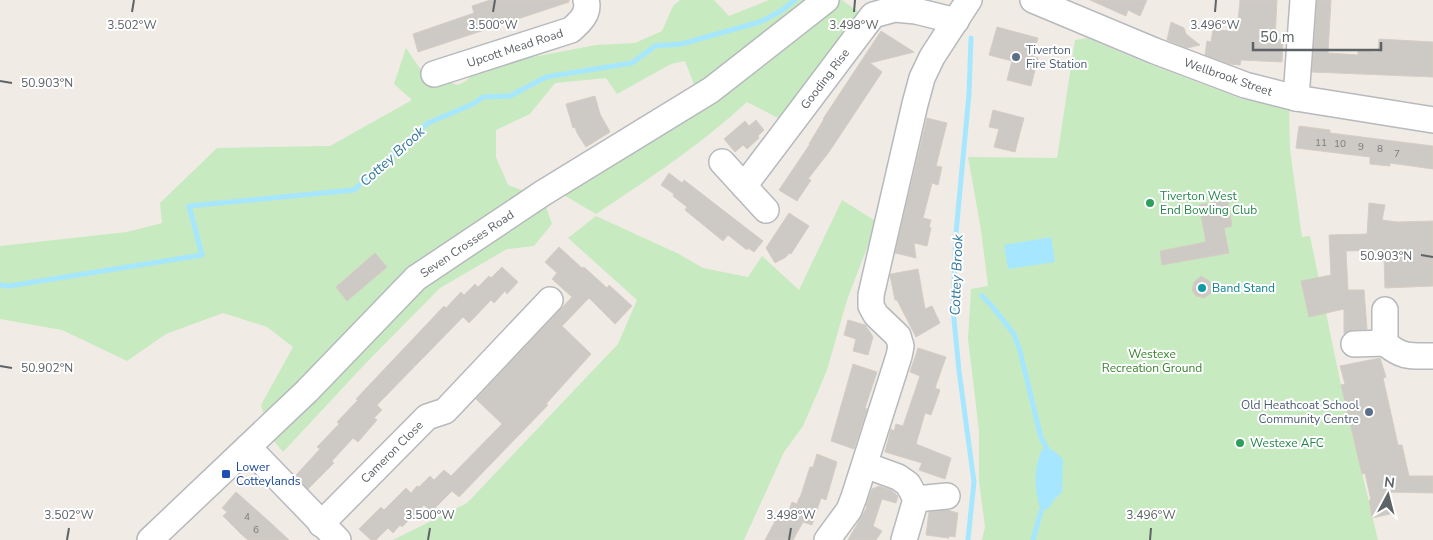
<svg xmlns="http://www.w3.org/2000/svg" width="1433" height="540" viewBox="0 0 1433 540" font-family="'Nunito Sans',sans-serif">
  <rect width="100%" height="100%" fill="#f0ece5"/>
  <!-- green -->
  <g fill="#c7eac0">
    <path d="M680 0H714L729 16 769 0H842L860 13 782 120 747 102C699 146 650 178 596 214L562 194 697 92 685 61 671 64 617 94 606 78 555 83 530 114 496 130V157L508 185 543 198 552 224 534 246 507 249 440 288 366 363 283 452 270 436 261 405 293 347 267 327 223 313 166 334 127 361 62 330 0 319V246L127 232 162 223 160 203 217 148 330 146 412 100 394 84 406 48 430 83 440 80 458 85 466 81 480 67 596 45 635 43 662 31 673 6Z"/>
    <polygon points="1087,38 1144,62 1242,99 1289,105 1290,149 1302,237 1310,236 1341,385 1378,540 982,540 985,527 979,481 979,431 968,339 971,289 988,286 981,230 968,157 1057,158 1075,40"/>
    <polygon points="842,200 877,222 847,300 827,370 816,396 803,426 784,452 744,540 393,540 467,503 618,344 637,300 568,238 596,216 679,254 703,268 748,277 762,256 799,290"/>
  </g>
  <!-- water -->
  <g fill="#a6e7ff">
    <polygon points="1051,237 1055,262 1008,269 1004,245"/>
    <path d="M1042 449 1053 450 1063 459 1062 492 1054 500 1049 508 1041 511C1034 489 1033 471 1042 449Z"/>
  </g>
  <g fill="none" stroke-linecap="round" stroke-linejoin="round">
    <!-- stream -->
    <g stroke="#a6e7ff" stroke-width="5">
      <polyline points="0,285 9,286 202,255 189,206 354,190 428,123 473,104 483,97 510,96 546,77 632,63 655,46 681,44 760,22 781,11 795,0"/>
      <polyline points="982,296 991,305 1014,334 1020,351 1041,438 1048,450"/>
      <polyline points="968,540 974,482 959,371 953,309 956,233 969,94 971,38"/>
      <polyline points="1033,540 1041,511"/>
    </g>
  </g>
  <!-- building -->
  <g fill="#cdc9c4" stroke="#d6cdc3">
    <polygon points="490,0 569,0 569,2 418,52 413,34 474,13 472,6"/>
    <polygon points="1090,0 1147,0 1140,16 1128,10 1126,16"/>
    <polygon points="1240,0 1277,0 1275,39 1283,40 1282,62 1241,60 1240,65 1229,64 1205,55 1207,41 1211,42 1213,29 1237,32"/>
    <polygon points="1317,0 1331,0 1328,53 1358,55 1358,51 1378,52 1379,39 1433,42 1433,77 1312,72"/>
    <polygon points="1171,22 1184,28 1186,34 1200,45 1187,48 1167,40"/>
    <polygon points="997,27 1038,38 1033,56 1038,58 1031,86 1007,80 1012,61 989,55"/>
    <polygon points="881,31 914,52 870,63 882,72 829,152 808,179 811,180 797,201 779,190 810,144 809,144 824,119 823,119"/>
    <polygon points="595,96 600,114 610,132 586,147 577,133 575,127 573,128 566,104"/>
    <polygon points="993,110 1024,118 1015,152 994,147 999,129 989,127"/>
    <polygon points="927,118 947,123 936,166 942,167 938,185 932,183 923,218 931,220 929,227 931,228 927,246 914,243 916,258 895,253"/>
    <polygon points="756,120 764,130 758,136 759,138 747,149 743,145 735,152 724,139 745,121 749,126"/>
    <polygon points="1299,126 1330,130 1330,133 1433,146 1433,169 1390,163 1390,166 1370,164 1370,157 1296,148"/>
    <polygon points="669,173 682,183 684,180 763,241 754,252 748,248 747,250 728,235 723,241 685,210 687,207 673,196 674,194 661,185"/>
    <polygon points="1228,200 1232,226 1224,228 1229,253 1162,265 1160,251 1206,242 1199,205"/>
    <polygon points="1369,203 1385,205 1382,220 1397,222 1433,221 1433,286 1385,288 1384,256 1379,257 1379,250 1346,251 1348,290 1364,290 1367,329 1353,330 1344,334 1344,309 1309,317 1301,281 1331,275 1329,235 1367,234"/>
    <polygon points="789,213 809,226 791,254 789,253 786,257 775,263 766,248"/>
    <polygon points="559,247 582,268 584,267 607,288 609,285 632,306 615,324 589,298 562,326 591,354 546,404 548,405 459,497 452,491 431,512 424,505 402,527 400,525 393,533 388,528 376,540 371,540 359,529 381,507 384,510 406,488 411,493 417,486 419,487 430,476 434,480 444,470 451,476 502,424 476,399 572,297 552,279 557,273 545,262"/>
    <polygon points="375,253 387,267 347,301 336,287"/>
    <polygon points="502,267 518,282 507,294 505,291 494,303 491,300 469,323 463,317 377,405 382,410 374,418 377,420 358,442 353,438 332,461 334,463 308,489 296,475 320,449 317,447 339,424 337,422 358,400 356,399 444,306 446,308 461,292 464,295 475,284 478,287 489,276 491,278"/>
    <polygon points="918,269 925,309 932,306 940,323 916,337 897,300 895,300 890,275 891,274"/>
    <polygon points="1201,276 1209,281 1212,286 1211,293 1204,298 1196,296 1192,290 1194,282"/>
    <polygon points="848,320 865,325 870,332 873,337 868,355 853,351 856,339 844,335"/>
    <polygon points="918,348 946,357 935,388 940,390 931,415 925,413 916,444 951,458 945,479 919,470 922,463 885,452 891,429 894,431 896,424 903,426 920,376 910,372"/>
    <polygon points="1380,358 1386,377 1383,378 1398,445 1402,445 1409,476 1433,476 1433,493 1386,492 1390,514 1372,518 1369,500 1371,500 1365,473 1362,474 1341,385 1345,384 1340,366"/>
    <polygon points="853,364 877,372 865,408 867,409 854,449 831,441"/>
    <polygon points="817,454 837,462 826,500 821,498 812,525 803,522 793,540 765,540 779,514 786,518 792,502 797,504 799,498 800,498 810,467 813,467"/>
    <polygon points="879,486 891,490 898,496 896,503 882,499 873,526 882,531 876,540 848,540 867,507 866,506 872,489"/>
    <polygon points="236,492 272,524 289,540 248,540 241,534 223,516 227,512 222,508"/>
    <polygon points="947,510 958,513 955,537 949,536 949,538 926,535 929,512"/>
  </g>
  <g fill="none" stroke-linecap="round" stroke-linejoin="round">
    <!-- minor casing -->
    <g stroke="#b6b9bd" stroke-width="28">
      <g id="minor">
        <polyline points="1033,0 1155,51 1245,85 1296,98 1433,120"/>
        <path d="M434 74 571 30C580 22 590 13 586 0"/>
        <polyline points="1296,98 1303,0"/>
        <polyline points="722,162 744,186"/>
        <polyline points="766,210 744,186 873,15 895,9 916,11 956,21"/>
        <path d="M1385 310V343C1402 358 1411 356 1433 356"/>
        <polyline points="1354,344 1385,343"/>
        <polyline points="248,447 338,540"/>
        <polyline points="865,465 898,477 908,484 916,499 904,540"/>
        <polyline points="916,499 947,496"/>
        <polyline points="321,524 427,417 445,411 550,300"/>
        <polyline points="150,540 307,391 416,278 543,193 711,90 826,0"/>
        <polyline points="827,540 849,510 854,497 899,356 901,346 898,336 876,315 871,306 871,295 915,104 922,78 932,57 969,0"/>
      </g>
    </g>
    <!-- minor -->
    <use href="#minor" stroke="#fff" stroke-width="25"/>
  </g>
  <!-- ticks -->
  <path fill="none" stroke="#5d6367" stroke-width="2" d="M132 12 134 0M493 12 495 0M854 12 855 0M1215 12 1216 0M0 81 12 83M1421 255 1433 257M0 366 12 368M67 540 69 528M428 540 430 528M789 540 791 528M1150 540 1151 528"/>
  <!-- markers -->
  <g fill="#5c6f8a" stroke="#fff" stroke-width="2">
    <circle cx="1016" cy="57" r="5"/>
    <circle cx="1369" cy="412" r="5"/>
  </g>
  <g fill="#2e9e5b" stroke="#fff" stroke-width="2">
    <circle cx="1150" cy="203" r="5"/>
    <circle cx="1240" cy="443" r="5"/>
  </g>
  <circle fill="#0f9aa8" stroke="#fff" stroke-width="2" cx="1202" cy="288" r="5"/>
  <rect fill="#1a4fb4" stroke="#fff" stroke-width="2" x="221" y="469" width="10" height="10" rx="2.5"/>
  <g text-anchor="middle" stroke-width="4" stroke-linejoin="round" paint-order="stroke">
    <!-- number labels -->
    <g font-size="10" fill="#797c7e">
      <text x="1321" y="146">11</text>
      <text x="1340" y="147">10</text>
      <text x="1361" y="150">9</text>
      <text x="1380" y="152">8</text>
      <text x="1397" y="157">7</text>
      <text x="247" y="520">4</text>
      <text x="256" y="533">6</text>
    </g>
    <!-- street labels -->
    <g font-size="12" fill="#5d6367" stroke="#fff">
      <text transform="translate(515 48) rotate(-18)" y="4">Upcott Mead Road</text>
      <text transform="translate(1228 77) rotate(19)" y="4">Wellbrook Street</text>
      <text transform="translate(825 79) rotate(-53)" y="4">Gooding Rise</text>
      <text transform="translate(467 244) rotate(-34)" y="4">Seven Crosses Road</text>
      <text transform="translate(392 452) rotate(-45)" y="4">Cameron Close</text>
    </g>
    <!-- service labels -->
    <g font-size="12" fill="#4e5e75" stroke="#fff" text-anchor="start">
      <text x="1026" y="54">Tiverton<tspan x="1026" dy="14">Fire Station</tspan></text>
      <text x="1359" y="409" text-anchor="end">Old Heathcoat School<tspan x="1359" dy="14">Community Centre</tspan></text>
    </g>
    <!-- leisure labels -->
    <g font-size="12" fill="#27864d" stroke="#fff" text-anchor="start">
      <text x="1160" y="200">Tiverton West<tspan x="1160" dy="14">End Bowling Club</tspan></text>
      <text x="1250" y="447">Westexe AFC</text>
    </g>
    <!-- culture labels -->
    <g font-size="12" fill="#0d838f" stroke="#fff" text-anchor="start">
      <text x="1212" y="292">Band Stand</text>
    </g>
    <!-- park labels -->
    <g font-size="12" fill="#38842e" stroke="#fff">
      <text x="1152" y="358">Westexe<tspan x="1152" dy="14">Recreation Ground</tspan></text>
    </g>
    <!-- transit labels -->
    <g font-size="12" fill="#164399" stroke="#fff" text-anchor="start">
      <text x="236" y="471">Lower<tspan x="236" dy="14">Cotteylands</tspan></text>
    </g>
    <!-- water labels -->
    <g font-size="14" font-style="italic" fill="#33789e" stroke="#fff">
      <text transform="translate(392 156) rotate(-42)" y="5">Cottey Brook</text>
      <text transform="translate(956 275) rotate(-88)" y="5">Cottey Brook</text>
    </g>
  </g>
  <g font-size="12" text-anchor="middle" fill="#5d6367" stroke="#fff" stroke-width="4" stroke-linejoin="round" paint-order="stroke">
    <text x="132" y="29">3.502°W</text>
    <text x="493" y="29">3.500°W</text>
    <text x="854" y="29">3.498°W</text>
    <text x="1215" y="29">3.496°W</text>
    <text x="47" y="87">50.903°N</text>
    <text x="1386" y="260">50.903°N</text>
    <text x="47" y="372">50.902°N</text>
    <text x="69" y="519">3.502°W</text>
    <text x="430" y="519">3.500°W</text>
    <text x="791" y="519">3.498°W</text>
    <text x="1151" y="519">3.496°W</text>
  </g>
  <!-- north arrow -->
  <g transform="translate(1388 495) rotate(7)" stroke="#ffffff" stroke-width="4" paint-order="stroke">
  <path d="M0-4L9 19L0 12L-9 19Z" fill="#5d6367"/>
  <text y="-8" font-size="14" font-weight="bold" text-anchor="middle" fill="#5d6367">N</text>
  </g>
  <!-- scale -->
  <path d="M1253 42v8h128v-8" fill="none" stroke="#5d6367" stroke-width="2.5"/>
  <text x="1260" y="42" font-size="15" fill="#5d6367" stroke="#ffffff" stroke-width="4" paint-order="stroke">50 m</text>
</svg>
